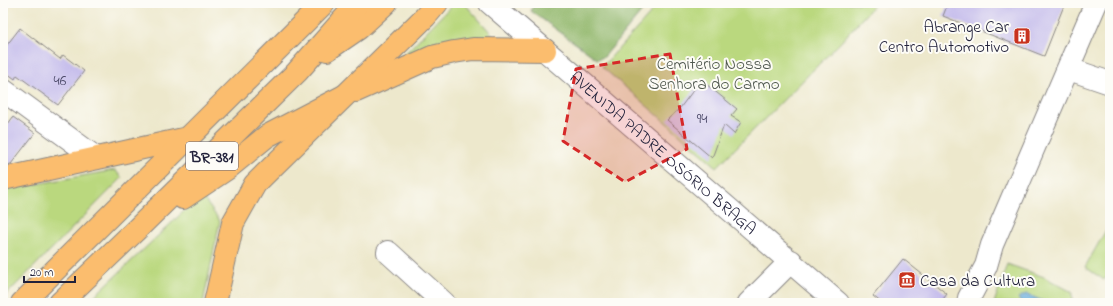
<svg xmlns="http://www.w3.org/2000/svg" width="1113" height="306" viewBox="0 0 1113 306" font-family="'Indie Flower',sans-serif">
  <rect width="100%" height="100%" fill="#fdfcf7"/>
  <filter id="ink" filterUnits="userSpaceOnUse"><feTurbulence type="fractalNoise" baseFrequency=".025" numOctaves="2"/><feDisplacementMap in="SourceGraphic" scale="8" xChannelSelector="R" yChannelSelector="G"/><feConvolveMatrix kernelMatrix="1 2 1 2 8 2 1 2 1" color-interpolation-filters="sRGB"/></filter>
  <filter id="wash" filterUnits="userSpaceOnUse"><feTurbulence type="fractalNoise" baseFrequency=".012" numOctaves="4" result="noise"/><feDisplacementMap in="SourceGraphic" scale="16" xChannelSelector="R" yChannelSelector="G"/><feGaussianBlur stdDeviation="0.9" result="paint"/><feColorMatrix in="noise" values="0 0 0 0 0 0 0 0 0 0 0 0 0 0 0 0 0 1.4 0 .05"/><feComposite in="paint" operator="in"/></filter>
  <g filter="url(#wash)">
    <rect width="100%" height="100%" fill="#ede8cc"/>
    <!-- green -->
    <g fill="#bad87e" stroke="#6e7d5c">
      <polygon points="454,3 464,3 499,42 395,64"/>
      <polygon points="660,3 876,3 840,43 717,167 602,67"/>
      <polygon points="115,170 122,178 3,298 3,190"/>
      <polygon points="201,195 220,221 203,303 87,303"/>
      <polygon points="1110,223 1110,273 1104,280 1085,267"/>
      <polygon points="1007,264 1044,277 1072,292 1072,303 994,303"/>
    </g>
    <!-- forest -->
    <polygon fill="#93b86d" stroke="#5a6d54" points="535,3 649,3 604,57 597,59 531,11"/>
    <!-- water -->
    <polygon fill="#62a9d9" stroke="#42668a" points="1026,294 1048,303 1021,303 1018,298"/>
    <g id="blocks">
      <!-- building -->
      <g fill="#c2b9eb">
        <polygon points="948,3 1065,3 1044,56 943,16"/>
        <polygon points="20,28 60,59 63,55 84,71 58,105 17,75 15,79 3,70 3,50"/>
        <polygon points="701,80 737,109 731,116 741,122 734,134 724,125 712,158 667,120 680,108"/>
        <polygon points="13,117 35,133 11,164 3,166 3,131"/>
        <polygon points="903,259 947,294 940,303 882,303 873,296"/>
      </g>
    </g>
  </g>
  <g filter="url(#ink)">
    <use href="#blocks" fill-opacity="0" stroke="#888584" stroke-width="1"/>
    <g fill="none" stroke-linecap="round" stroke-linejoin="round">
      <!-- minor casing -->
      <g stroke="#888584" stroke-width="24">
        <g id="minor">
          <path id="s1" d="M490 3 838 303"/>
          <polyline points="1069,69 1110,83"/>
          <polyline points="3,90 96,158"/>
          <polyline points="388,252 444,303"/>
          <polyline points="749,303 791,261"/>
          <polyline points="968,303 969,298 986,266 992,245 1096,3"/>
        </g>
      </g>
      <!-- major casing -->
      <g stroke="#888584" stroke-width="24">
        <g id="major">
          <polyline points="356,91 432,57 454,52 473,49 545,50"/>
          <polyline points="215,303 233,223 255,184 425,17 437,3"/>
        </g>
      </g>
      <!-- highway casing -->
      <g stroke="#888584" stroke-width="24">
        <g id="highway">
          <polyline points="327,50 359,28 386,3"/>
          <polyline points="3,179 188,138"/>
          <polyline points="183,198 228,168 267,136 344,96"/>
          <polyline points="22,303 324,3"/>
          <polyline points="60,303 137,229 297,72 358,3"/>
        </g>
      </g>
      <!-- minor -->
      <use href="#minor" stroke="#fff" stroke-width="22"/>
      <!-- major -->
      <use href="#major" stroke="#fbbd6e" stroke-width="22"/>
      <!-- highway -->
      <use href="#highway" stroke="#fbbd6e" stroke-width="22"/>
    </g>
  </g>
  <!-- marked area -->
  <path fill="#d62828" fill-opacity="0.2" stroke="#d62828" stroke-width="3" stroke-dasharray="8 5" stroke-linejoin="round" d="M670 54 687 149 625 182 563 141 576 69Z"/>
  <!-- icons -->
  <defs>
    <g id="building-square" transform="scale(0.9)"><rect x="-9" y="-9" width="18" height="18" rx="4" fill="#c8321e" stroke="#fdfcf7"/><path d="M-4-6H4V6H1V3H-1V6H-4ZM-2.5-4.3h1.7v1.8h-1.7ZM.8-4.3h1.7v1.8H.8ZM-2.5-1h1.7V.8h-1.7ZM.8-1h1.7V.8H.8Z" fill="#fff"/></g>
    <g id="museum-square" transform="scale(0.9)"><rect x="-9" y="-9" width="18" height="18" rx="4" fill="#c8321e" stroke="#fdfcf7"/><path d="M0-6L6-3V-2H-6V-3ZM-5-1h2V3h-2ZM-1-1h2V3h-2ZM3-1h2V3H3ZM-6 4H6V6H-6Z" fill="#fff"/></g>
  </defs>
  <g fill-rule="evenodd">
    <use href="#building-square" x="1022" y="36"/>
    <use href="#museum-square" x="907" y="280"/>
  </g>
  <g text-anchor="middle" stroke-width="4" stroke-linejoin="round" paint-order="stroke">
    <!-- number labels -->
    <g font-size="15" fill="#4a4867">
      <text x="60" y="85">46</text>
      <text x="702" y="123">94</text>
    </g>
    <!-- shield labels -->
    <rect fill="#fdfcf7" stroke="#646373" stroke-width="1" x="186" y="142" width="52" height="28" rx="3"/>
    <g font-size="16" font-weight="bold" fill="#22223b">
      <text x="212" y="162">BR-381</text>
    </g>
    <!-- poi labels -->
    <g font-size="17" fill="#22223b" stroke="#fdfcf7" text-anchor="end">
      <text x="1009" y="32">Abrange Car<tspan x="1009" dy="20">Centro Automotivo</tspan></text>
      <text x="920" y="286" text-anchor="start">Casa da Cultura</text>
    </g>
    <!-- park labels -->
    <g font-size="17" fill="#50594f" stroke="#fdfcf7">
      <text x="714" y="69">Cemitério Nossa<tspan x="714" dy="20">Senhora do Carmo</tspan></text>
    </g>
    <!-- street labels -->
    <g font-size="17" fill="#22223b" stroke="#fdfcf7">
      <text dy="6" stroke="none"><textPath href="#s1" startOffset="229">AVENIDA PADRE OSÓRIO BRAGA</textPath></text>
    </g>
  </g>
  <!-- margin -->
  <rect width="1113" height="306" fill="none" stroke="#fdfcf7" stroke-width="16"/>
  <!-- scale -->
  <path d="M24 276v6h51v-6" fill="none" stroke="#22223b" stroke-width="2"/>
  <text x="30" y="276" font-size="12" fill="#22223b" stroke="#fdfcf7" stroke-width="3" paint-order="stroke">20 m</text>
</svg>
